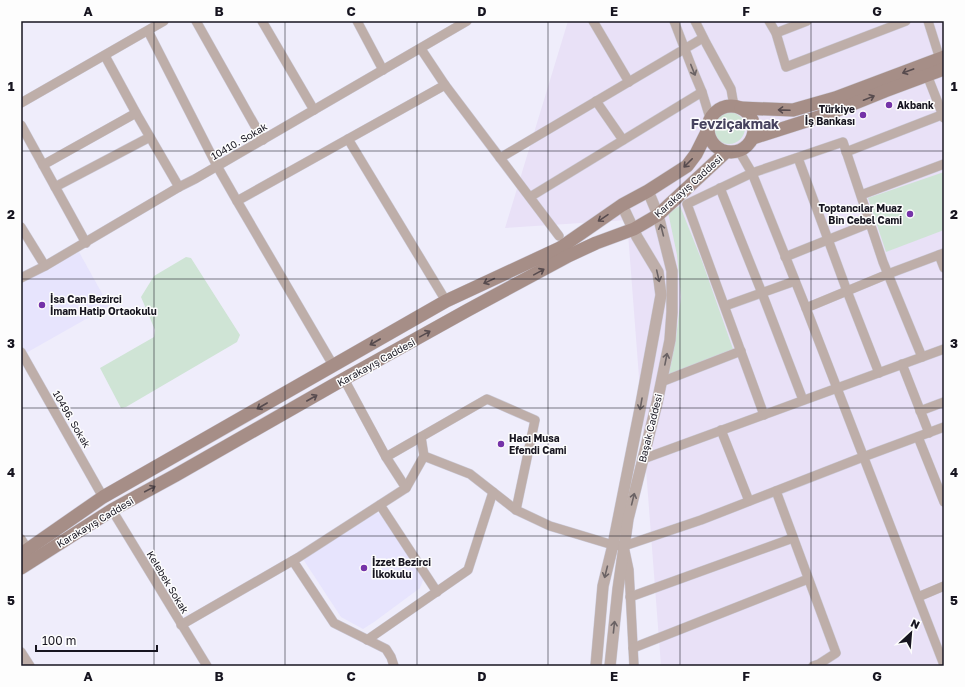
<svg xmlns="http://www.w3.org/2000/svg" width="965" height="687" viewBox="0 0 965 687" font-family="'Golos Text',sans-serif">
  <rect width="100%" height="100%" fill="#efedfb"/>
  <!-- built -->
  <g fill="#e7e4fd">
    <polygon points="79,252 109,306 26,353 21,344 21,284"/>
    <polygon points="377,513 383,515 424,578 420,588 374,622 363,629 341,617 303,559 372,515"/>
  </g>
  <!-- industrial -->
  <polygon fill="#e9e1f7" points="568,21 944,21 944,666 661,666 627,220 505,228"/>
  <!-- green -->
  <g fill="#cfe4d5">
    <circle cx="729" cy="128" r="16"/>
    <polygon points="944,172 944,230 886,252 868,198"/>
    <polygon points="680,206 702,261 733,349 669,374 676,338 681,297 677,255 668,212"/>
    <polygon points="186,257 191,258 240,335 237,342 126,407 121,408 100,368 154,337 155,330 141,297 154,276"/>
  </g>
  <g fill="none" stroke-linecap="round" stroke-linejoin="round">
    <!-- minor casing -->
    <g stroke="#cccad8" stroke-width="10">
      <g id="minor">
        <polyline points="196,21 263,140"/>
        <polyline points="262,21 314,110"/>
        <polyline points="357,21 383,70"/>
        <polyline points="593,21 629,82"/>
        <polyline points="674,21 694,73 702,92 710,118"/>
        <polyline points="695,21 706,43 731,89 734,106"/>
        <polyline points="769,21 776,33 786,67 906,21"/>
        <polyline points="928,21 940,59"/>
        <polyline points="148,31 217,166 237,201 333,365"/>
        <polyline points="776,33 807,21"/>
        <polyline points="421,49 445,85"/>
        <polyline points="105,56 136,113 179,187"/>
        <polyline points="927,75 944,118"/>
        <polyline points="596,101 623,140"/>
        <polyline points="21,103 164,21"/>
        <polyline points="21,125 86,243"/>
        <polyline points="348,139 446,301"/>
        <polyline points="739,151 752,173 806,308 944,665"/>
        <polyline points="846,152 944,114"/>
        <polyline points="500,158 703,38"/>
        <polyline points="798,158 847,291 879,373"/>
        <polyline points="43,165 136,113"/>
        <polyline points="55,187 150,137"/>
        <polyline points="720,188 762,293 803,400"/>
        <polyline points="861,195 944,164"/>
        <polyline points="530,197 702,92"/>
        <polyline points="237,201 445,85 559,236"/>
        <polyline points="21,227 45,266"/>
        <polyline points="939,255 944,268"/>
        <polyline points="785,257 870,223"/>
        <polyline points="21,278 45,266 179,187 195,179 467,21"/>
        <polyline points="725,306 795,281"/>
        <polyline points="806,308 888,274 944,253"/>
        <polyline points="21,352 103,497"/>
        <polyline points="902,364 929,433"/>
        <polyline points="661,382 741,351"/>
        <polyline points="920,411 944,402"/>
        <polyline points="764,415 687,204 752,173 843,142 883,262 922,357"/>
        <polyline points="721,430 749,501"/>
        <polyline points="918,437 944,502"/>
        <polyline points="424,456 470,474 516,510 550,526 613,545 624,546 701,520 863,457 944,427"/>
        <polyline points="386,457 487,399 535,420 516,510"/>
        <polyline points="643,459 944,349"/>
        <polyline points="406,488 424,456 421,437"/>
        <polyline points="776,491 836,653 819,664 813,666"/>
        <polyline points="380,505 437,592"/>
        <polyline points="112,510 207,666"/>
        <polyline points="21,539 28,550"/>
        <polyline points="625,551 629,570 634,666"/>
        <polyline points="293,561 334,623 386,649 391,657 394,666"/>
        <polyline points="630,597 793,538"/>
        <polyline points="918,597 944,586"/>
        <polyline points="181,625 299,557 406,488 386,457 344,379"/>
        <polyline points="367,640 468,570 493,492"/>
        <polyline points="633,648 808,579"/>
        <polyline points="21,652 30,666"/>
      </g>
    </g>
    <!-- tertiary casing -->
    <g stroke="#cccad8" stroke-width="12">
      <g id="tertiary">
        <polyline points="596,666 603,586 613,545 640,409 661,295 658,272 637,237 622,205"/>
        <polyline points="610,666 618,589 628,519 657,403 670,340 672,312 672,271 658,215 648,191"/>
      </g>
    </g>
    <!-- secondary casing -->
    <g stroke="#cccad8" stroke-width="14">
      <g id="secondary">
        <circle cx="731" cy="129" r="23"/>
        <polyline points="741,108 793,110 835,98 944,57"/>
        <polyline points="753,138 828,114 885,91 944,69"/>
        <polyline points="21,554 103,497 446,301 560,248 622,205 648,191 687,166 696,154 708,130"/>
        <polyline points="21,568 112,510 176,475 344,379 468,310 568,256 596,243 634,229 658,215 726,152"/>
      </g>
    </g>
    <!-- minor -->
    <use href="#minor" stroke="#beaea9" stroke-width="9"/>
    <!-- tertiary -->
    <use href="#tertiary" stroke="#beaea9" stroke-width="11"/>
    <!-- secondary -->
    <use href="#secondary" stroke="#a68e87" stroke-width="13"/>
  </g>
  <!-- one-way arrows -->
  <defs><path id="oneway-shaft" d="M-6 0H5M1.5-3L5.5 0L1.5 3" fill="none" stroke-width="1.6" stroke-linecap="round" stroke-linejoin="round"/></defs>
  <g stroke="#6a6264">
    <use href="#oneway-shaft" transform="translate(693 70) rotate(68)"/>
    <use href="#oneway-shaft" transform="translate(662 230) rotate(-104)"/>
    <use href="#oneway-shaft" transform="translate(658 276) rotate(77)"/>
    <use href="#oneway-shaft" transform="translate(666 359) rotate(-79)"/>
    <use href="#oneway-shaft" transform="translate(641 404) rotate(100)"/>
    <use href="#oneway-shaft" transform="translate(633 499) rotate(-76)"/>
    <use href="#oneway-shaft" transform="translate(606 572) rotate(104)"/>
    <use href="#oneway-shaft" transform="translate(614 627) rotate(-84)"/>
  </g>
  <g stroke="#574b4e">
    <use href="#oneway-shaft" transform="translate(908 71) rotate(160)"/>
    <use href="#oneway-shaft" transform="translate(869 98) rotate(-22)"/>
    <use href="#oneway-shaft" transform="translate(784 110) rotate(-178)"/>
    <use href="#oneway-shaft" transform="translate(688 163) rotate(135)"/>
    <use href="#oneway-shaft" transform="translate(603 218) rotate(146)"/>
    <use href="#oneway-shaft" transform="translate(539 272) rotate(-29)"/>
    <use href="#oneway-shaft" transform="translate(489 281) rotate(155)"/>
    <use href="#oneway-shaft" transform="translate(425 334) rotate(-29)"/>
    <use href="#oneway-shaft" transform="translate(375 342) rotate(150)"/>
    <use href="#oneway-shaft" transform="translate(312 398) rotate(-30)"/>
    <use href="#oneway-shaft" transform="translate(262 406) rotate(150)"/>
    <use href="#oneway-shaft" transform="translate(150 489) rotate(-28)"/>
  </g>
  <!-- grid -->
  <path fill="none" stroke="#171520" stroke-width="1" stroke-opacity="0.55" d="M154 21V666M285 21V666M417 21V666M548 21V666M680 21V666M811 21V666M21 151H944M21 279H944M21 408H944M21 536H944"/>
  <!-- markers -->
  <g fill="#7533a8" stroke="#fdfdfd" stroke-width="1.5">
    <circle cx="889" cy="105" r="4"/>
    <circle cx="863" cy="115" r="4"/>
    <circle cx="910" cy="214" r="4"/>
    <circle cx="42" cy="305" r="4"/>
    <circle cx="501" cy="444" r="4"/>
    <circle cx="364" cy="568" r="4"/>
  </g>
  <g text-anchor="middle" stroke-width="3" stroke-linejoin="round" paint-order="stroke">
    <!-- poi labels -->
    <g font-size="10" font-weight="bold" fill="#171520" stroke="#fdfdfd" text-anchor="start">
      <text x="897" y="109">Akbank</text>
      <text x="855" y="113" text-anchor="end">Türkiye<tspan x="855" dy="12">İş Bankası</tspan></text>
      <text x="902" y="212" text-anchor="end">Toptancılar Muaz<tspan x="902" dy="12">Bin Cebel Cami</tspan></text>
      <text x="50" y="303">İsa Can Bezirci<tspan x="50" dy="12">İmam Hatip Ortaokulu</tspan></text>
      <text x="509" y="442">Hacı Musa<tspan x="509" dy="12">Efendi Cami</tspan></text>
      <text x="372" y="566">İzzet Bezirci<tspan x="372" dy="12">İlkokulu</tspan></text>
    </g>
    <!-- street labels -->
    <g font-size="10" fill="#171520" stroke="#fdfdfd">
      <text transform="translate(239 141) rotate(-30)" y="4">10410. Sokak</text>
      <text transform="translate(688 186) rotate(-42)" y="4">Karakayış Caddesi</text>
      <text transform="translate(376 362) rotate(-29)" y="4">Karakayış Caddesi</text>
      <text transform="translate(72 419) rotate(60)" y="4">10496. Sokak</text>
      <text transform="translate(650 428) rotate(-76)" y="4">Başak Caddesi</text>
      <text transform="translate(95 522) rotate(-31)" y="4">Karakayış Caddesi</text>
      <text transform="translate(168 582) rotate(59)" y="4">Kelebek Sokak</text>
    </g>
    <!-- district labels -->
    <g font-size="14" font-weight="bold" fill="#47435e" stroke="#fdfdfd">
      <text x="735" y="129">Fevziçakmak</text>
    </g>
  </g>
  <!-- border -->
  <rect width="965" height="687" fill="none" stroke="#fdfdfd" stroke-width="44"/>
  <!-- north arrow -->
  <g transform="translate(911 633) rotate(26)" stroke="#fdfdfd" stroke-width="3" paint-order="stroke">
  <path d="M0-3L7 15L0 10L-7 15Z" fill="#171520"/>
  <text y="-6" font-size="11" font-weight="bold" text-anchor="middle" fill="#171520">N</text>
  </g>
  <!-- scale -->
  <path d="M36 645v6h121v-6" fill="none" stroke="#171520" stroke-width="2"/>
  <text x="42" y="645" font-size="12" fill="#171520" stroke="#fdfdfd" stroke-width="3" paint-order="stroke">100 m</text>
  <rect x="22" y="22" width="921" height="643" fill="none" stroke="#171520" stroke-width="1.5"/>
  <g font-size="13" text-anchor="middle" font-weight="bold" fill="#171520">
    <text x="88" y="16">A</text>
    <text x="219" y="16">B</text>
    <text x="351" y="16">C</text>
    <text x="482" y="16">D</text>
    <text x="614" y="16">E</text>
    <text x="746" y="16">F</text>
    <text x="877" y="16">G</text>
    <text x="11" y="91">1</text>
    <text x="954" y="91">1</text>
    <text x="11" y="219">2</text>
    <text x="954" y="219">2</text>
    <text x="11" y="348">3</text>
    <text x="954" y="348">3</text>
    <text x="11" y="477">4</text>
    <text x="954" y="477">4</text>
    <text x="11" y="605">5</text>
    <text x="954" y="605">5</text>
    <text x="88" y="681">A</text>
    <text x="219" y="681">B</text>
    <text x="351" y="681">C</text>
    <text x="482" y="681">D</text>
    <text x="614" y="681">E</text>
    <text x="746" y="681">F</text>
    <text x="877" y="681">G</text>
  </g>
</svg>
